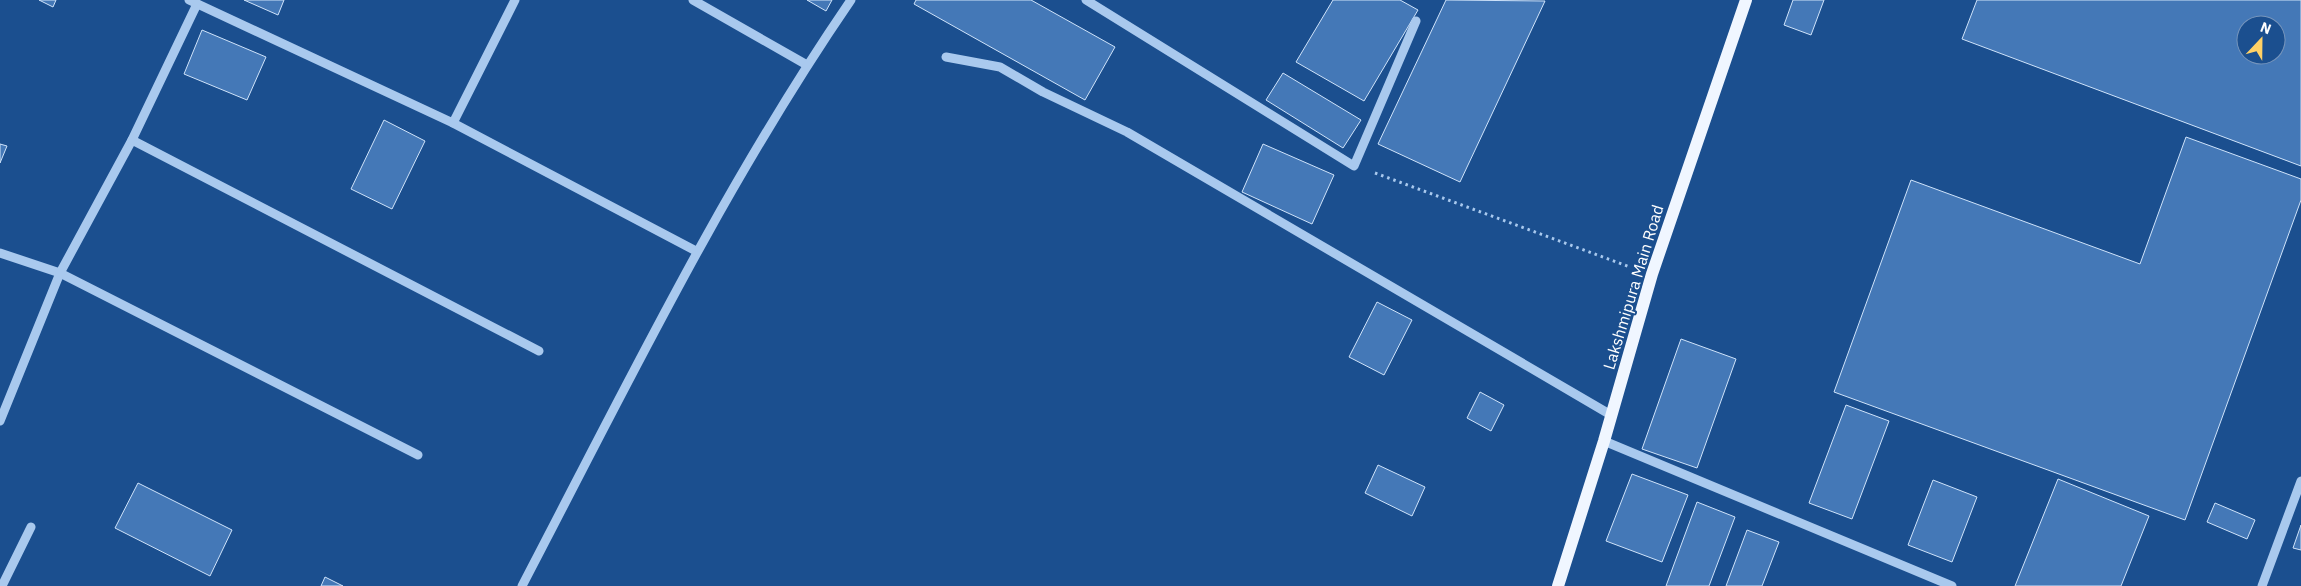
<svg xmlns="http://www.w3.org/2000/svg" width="2301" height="586" viewBox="0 0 2301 586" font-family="'IBM Plex Sans',sans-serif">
  <rect width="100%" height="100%" fill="#1b4f8f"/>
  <!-- building -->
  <g fill="#4478b7" stroke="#cfe3fa" fill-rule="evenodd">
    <polygon points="39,0 56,0 53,7"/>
    <polygon points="244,0 284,0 278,15"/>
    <polygon points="807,0 832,0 826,11"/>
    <polygon points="916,0 1031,0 1115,47 1085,100 914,4"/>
    <polygon points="1333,0 1400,0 1418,10 1364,101 1296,62"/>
    <polygon points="1446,0 1545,1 1460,182 1378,144"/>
    <polygon points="1793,0 1824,0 1811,35 1784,25"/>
    <path d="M1977 0H2301V166L1962 39ZM2246 25H2276V55H2246Z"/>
    <polygon points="202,30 266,57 247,100 184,74"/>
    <polygon points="1283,73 1361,120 1343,148 1266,100"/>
    <polygon points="384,120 425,141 392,209 351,189"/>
    <polygon points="2186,137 2301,179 2301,200 2185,520 1834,392 1911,180 2140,264"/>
    <polygon points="0,144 7,146 0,163"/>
    <polygon points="1263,144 1334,175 1312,224 1242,192"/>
    <polygon points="1377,302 1412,320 1384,375 1349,357"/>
    <polygon points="1681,339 1736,359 1697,468 1642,449"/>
    <polygon points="1480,392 1504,405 1491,431 1467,418"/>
    <polygon points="1846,405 1889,421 1852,519 1809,503"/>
    <polygon points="1378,465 1425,487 1412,516 1365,493"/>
    <polygon points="1632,474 1688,495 1662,562 1606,541"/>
    <polygon points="2058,479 2149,516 2121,586 2015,586"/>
    <polygon points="1933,480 1977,497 1952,562 1908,545"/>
    <polygon points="138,483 232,530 210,576 115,528"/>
    <polygon points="1697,502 1735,517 1709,586 1666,586"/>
    <polygon points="2215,503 2255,520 2247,539 2207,522"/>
    <polygon points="2301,525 2301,550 2293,548"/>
    <polygon points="1747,530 1779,542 1762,586 1726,586"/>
    <polygon points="325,577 343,586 321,586"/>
  </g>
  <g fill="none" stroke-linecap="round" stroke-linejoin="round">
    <!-- path -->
    <polyline stroke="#a9c9ee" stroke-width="3" stroke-dasharray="2.5 4" stroke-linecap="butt" points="1375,173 1630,267"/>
    <!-- minor -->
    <g stroke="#a9c9ee" stroke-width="9">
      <polyline points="189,0 453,123 696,251"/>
      <polyline points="693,0 807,65"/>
      <polyline points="1086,0 1354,166 1416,21"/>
      <polyline points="946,57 1000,67 1043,92 1127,132 1611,415"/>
      <polyline points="453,123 515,0"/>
      <polyline points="132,140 539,351"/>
      <polyline points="0,253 60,273 418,455"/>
      <polyline points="0,421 60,273 132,140 197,4"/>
      <polyline points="1604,441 1952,586"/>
      <polyline points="2,586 31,527"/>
      <path d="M522 586C626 387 724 185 851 0"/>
      <polyline points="2262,586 2301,481"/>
    </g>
    <!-- major -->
    <polyline stroke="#f0f6ff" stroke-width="12" points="1558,586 1604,441 1652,274 1746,0"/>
  </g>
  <g text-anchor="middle" stroke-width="4" stroke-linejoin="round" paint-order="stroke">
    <!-- street labels -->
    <g font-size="16" fill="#fff" stroke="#1b4f8f">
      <text transform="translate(1633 287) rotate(-73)" y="6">Lakshmipura Main Road</text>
    </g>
  </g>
  <!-- north arrow -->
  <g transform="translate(2261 40) rotate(22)"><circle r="24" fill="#1b4f8f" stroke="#7695bc"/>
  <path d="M0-4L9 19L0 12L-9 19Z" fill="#ffd166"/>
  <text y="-8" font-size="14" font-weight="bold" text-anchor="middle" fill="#ffffff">N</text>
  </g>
</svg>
